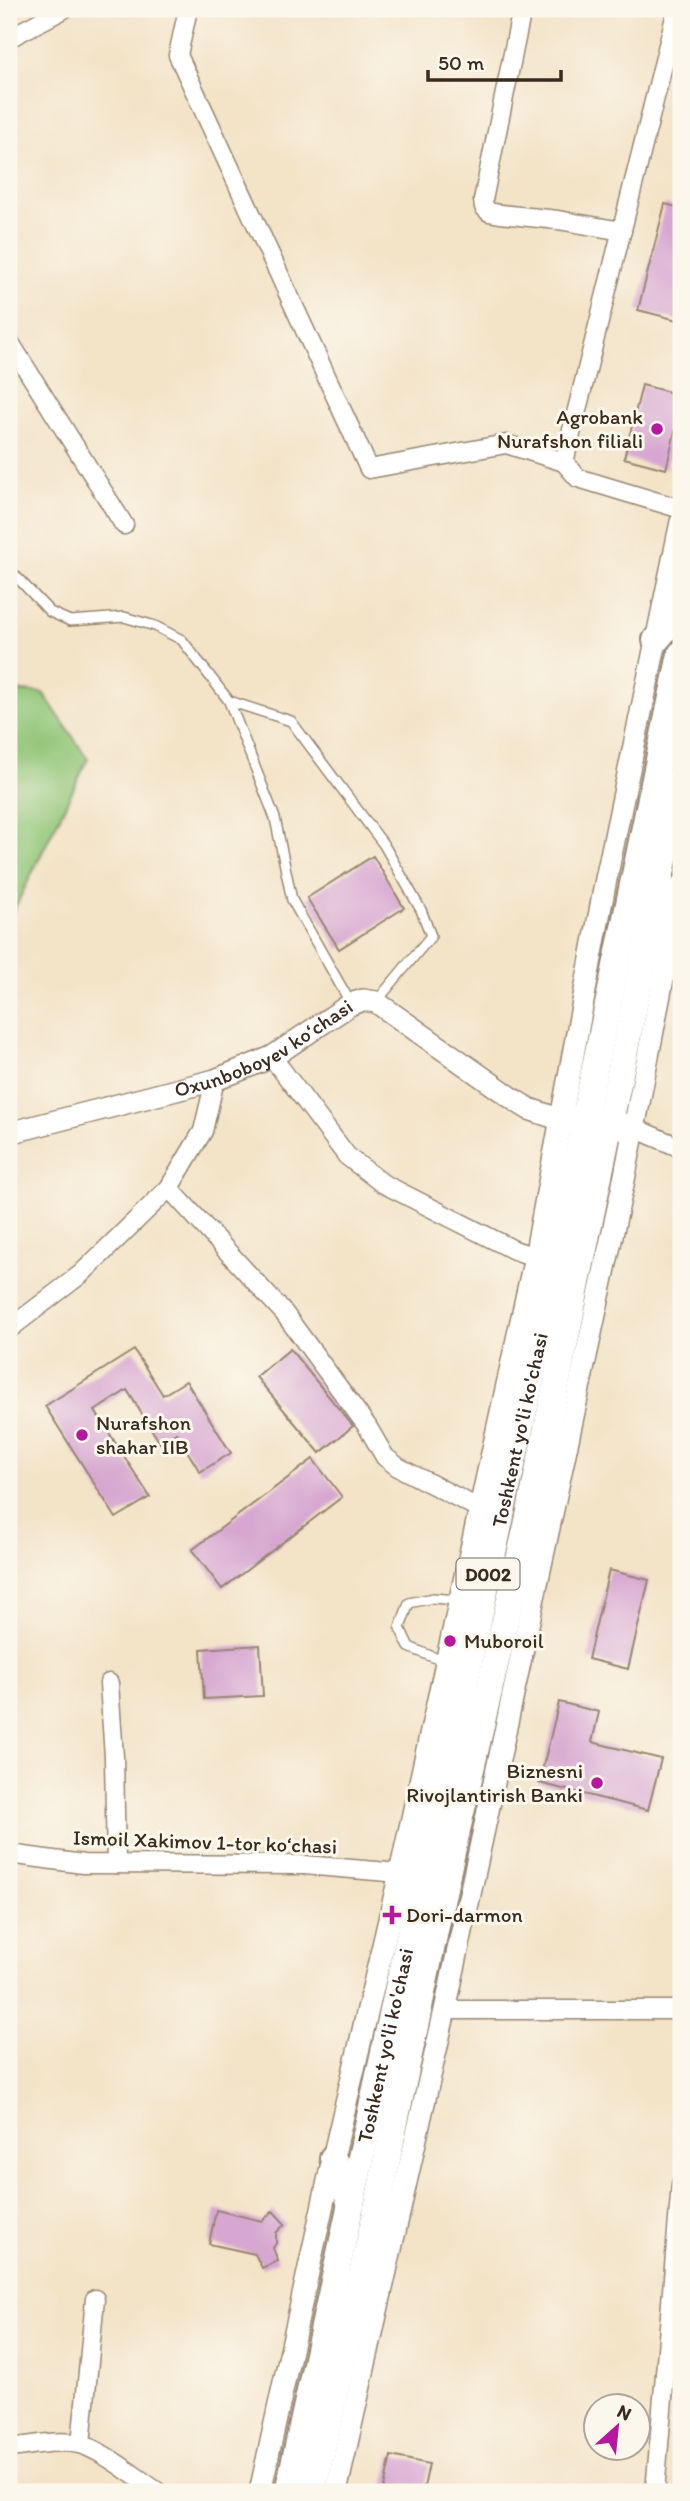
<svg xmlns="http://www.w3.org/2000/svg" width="690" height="2501" viewBox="0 0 690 2501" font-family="Itim,sans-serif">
  <rect width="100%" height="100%" fill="#fbf7ec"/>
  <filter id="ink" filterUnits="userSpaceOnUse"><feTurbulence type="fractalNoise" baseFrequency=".0143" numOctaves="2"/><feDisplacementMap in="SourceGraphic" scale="14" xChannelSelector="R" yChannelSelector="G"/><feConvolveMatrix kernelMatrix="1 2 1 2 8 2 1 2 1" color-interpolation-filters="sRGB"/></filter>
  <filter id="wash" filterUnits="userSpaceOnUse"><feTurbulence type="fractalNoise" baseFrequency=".00686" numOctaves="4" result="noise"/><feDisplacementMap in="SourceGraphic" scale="28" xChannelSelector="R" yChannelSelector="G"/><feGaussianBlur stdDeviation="1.57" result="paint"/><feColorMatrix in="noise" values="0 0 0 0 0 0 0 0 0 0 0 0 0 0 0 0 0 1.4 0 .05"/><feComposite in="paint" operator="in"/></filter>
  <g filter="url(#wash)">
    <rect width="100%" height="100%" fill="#f3e3c7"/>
    <!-- green -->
    <polygon fill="#8fc475" stroke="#65774a" stroke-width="2" points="9,690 43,693 88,759 9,920"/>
    <g id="blocks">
      <!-- building -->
      <g fill="#d7a7d1">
        <polygon points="665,204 681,208 681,321 638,310"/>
        <polygon points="642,385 681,395 681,407 666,469 624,458"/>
        <polygon points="373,856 404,908 339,949 307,898"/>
        <polygon points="290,1349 353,1426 320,1453 256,1377"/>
        <polygon points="134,1350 163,1395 186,1381 231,1453 200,1472 176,1433 160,1443 127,1390 95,1411 150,1497 116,1518 45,1406"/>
        <polygon points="313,1459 342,1497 222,1589 192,1550"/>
        <polygon points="609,1570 649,1580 628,1669 588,1659"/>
        <polygon points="260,1645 263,1696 204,1699 201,1649"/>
        <polygon points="559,1702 599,1712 592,1742 661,1759 648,1810 539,1783"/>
        <polygon points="216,2210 262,2221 273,2211 285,2224 276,2233 276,2243 273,2248 278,2261 262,2268 255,2254 209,2244"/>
        <polygon points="391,2456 429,2464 423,2492 383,2492"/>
      </g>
    </g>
  </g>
  <g filter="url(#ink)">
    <use href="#blocks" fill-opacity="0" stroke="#978672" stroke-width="2"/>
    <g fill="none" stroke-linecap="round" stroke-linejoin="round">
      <!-- service casing -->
      <g stroke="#978672" stroke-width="12">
        <g id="service">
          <polyline points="9,569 50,612 70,621 124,617 155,626 182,640 229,701 275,818 292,900 351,1004"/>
          <polyline points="229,701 291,721 384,845 421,910 431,936 376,1002"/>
          <polyline points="667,961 681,964"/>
          <polyline points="445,1662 409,1647 400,1628 409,1603 433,1598 458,1600"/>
        </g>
      </g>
      <!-- minor casing -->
      <g stroke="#978672" stroke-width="21">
        <g id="minor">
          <polyline points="188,9 178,55 369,469 506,444 564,462 578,478 681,509"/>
          <polyline points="522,9 483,200 484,207 489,212 500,214 558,220 622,231"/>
          <polyline points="9,38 64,9"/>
          <polyline points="9,341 124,525"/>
          <polyline points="564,462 677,9"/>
          <polyline points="272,1057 347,1156 382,1183 514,1250 535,1257"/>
          <polyline points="634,1128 681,1148"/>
          <polyline points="169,1188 284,1313 367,1426 385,1457 398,1467 480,1509"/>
          <polyline points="9,1329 81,1274 169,1188 203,1131 215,1080"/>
          <polyline points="109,1683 114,1757 116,1864"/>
          <polyline points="9,1854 83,1864 304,1865 400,1873"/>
          <polyline points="445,2010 681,2010"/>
          <polyline points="81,2444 95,2299"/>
          <path d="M9 2448C31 2446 58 2439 79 2444 101 2449 138 2479 158 2492"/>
          <polyline points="655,2492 681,2184"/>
        </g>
      </g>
      <!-- tertiary casing -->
      <g stroke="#978672" stroke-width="24">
        <g id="tertiary">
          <path id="s1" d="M9 1133 215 1080 272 1057 351 1004 363 1000 376 1002 516 1101 529 1109 559 1119"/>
          <polyline points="260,2492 333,2158 400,1873 535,1257 606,879 681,522"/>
          <polyline points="336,2492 445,2010 624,1180 681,886"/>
        </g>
      </g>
      <!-- primary casing -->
      <g stroke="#978672" stroke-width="30">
        <g id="primary">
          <polyline points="656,640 681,611"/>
          <polyline points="559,1119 634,1128"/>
          <polyline points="333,2158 351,2204"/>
          <path id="s2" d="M288 2492 556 1264 594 1072 681 654"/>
          <polyline points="312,2492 375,2217 446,1878 528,1521 681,777"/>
        </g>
      </g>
      <!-- service -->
      <use href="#service" stroke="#fff" stroke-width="9"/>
      <!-- minor -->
      <use href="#minor" stroke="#fff" stroke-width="18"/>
      <!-- tertiary -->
      <use href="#tertiary" stroke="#fff" stroke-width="21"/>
      <!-- primary -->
      <use href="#primary" stroke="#fff" stroke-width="26"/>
    </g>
  </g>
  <!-- markers -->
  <g fill="#b5179e" stroke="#fbf7ec" stroke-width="2.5">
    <circle cx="657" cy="429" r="7"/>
    <circle cx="82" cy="1435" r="7"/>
    <circle cx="450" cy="1641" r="7"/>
    <circle cx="597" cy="1783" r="7"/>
    <path d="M388.5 1904.5h7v7h7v7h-7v7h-7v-7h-7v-7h7z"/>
  </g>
  <g text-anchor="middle" stroke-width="6" stroke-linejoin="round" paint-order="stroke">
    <!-- shield labels -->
    <rect fill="#fbf7ec" stroke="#75685c" stroke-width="2" x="456.5" y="1558.5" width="63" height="31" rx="5"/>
    <g font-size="19" font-weight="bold" fill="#3b2a1e">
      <text x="488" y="1581">D002</text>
    </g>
    <!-- poi labels -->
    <g font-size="21" fill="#3b2a1e" stroke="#fbf7ec" text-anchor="start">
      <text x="643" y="424" text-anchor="end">Agrobank<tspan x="643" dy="24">Nurafshon filiali</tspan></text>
      <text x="96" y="1430">Nurafshon<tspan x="96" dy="24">shahar IIB</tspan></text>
      <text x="464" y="1648">Muboroil</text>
      <text x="583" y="1778" text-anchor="end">Biznesni<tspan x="583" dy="24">Rivojlantirish Banki</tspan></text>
      <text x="406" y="1922">Dori-darmon</text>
    </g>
    <!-- street labels -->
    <g font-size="21" fill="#3b2a1e" stroke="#fbf7ec">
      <text dy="7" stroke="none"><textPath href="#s1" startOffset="270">Oxunboboyev ko‘chasi</textPath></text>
      <text dy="7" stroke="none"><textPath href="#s2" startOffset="1087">Toshkent yo'li ko'chasi</textPath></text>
      <text transform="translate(205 1842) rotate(2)" y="7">Ismoil Xakimov 1-tor ko‘chasi</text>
      <text dy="7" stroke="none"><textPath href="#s2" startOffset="457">Toshkent yo'li ko'chasi</textPath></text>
    </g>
  </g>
  <!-- margin -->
  <rect width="690" height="2501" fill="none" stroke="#fbf7ec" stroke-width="35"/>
  <!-- north arrow -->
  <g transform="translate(617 2427) rotate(27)"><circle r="33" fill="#fbf7ec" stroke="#aea59a" stroke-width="2"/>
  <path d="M0-5L12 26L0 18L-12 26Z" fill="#b5179e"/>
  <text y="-10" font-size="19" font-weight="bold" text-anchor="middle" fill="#3b2a1e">N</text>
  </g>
  <!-- scale -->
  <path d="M428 70v10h133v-10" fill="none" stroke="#3b2a1e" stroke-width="3.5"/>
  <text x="438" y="70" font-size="21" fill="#3b2a1e" stroke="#fbf7ec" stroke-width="5" paint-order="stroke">50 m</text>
</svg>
